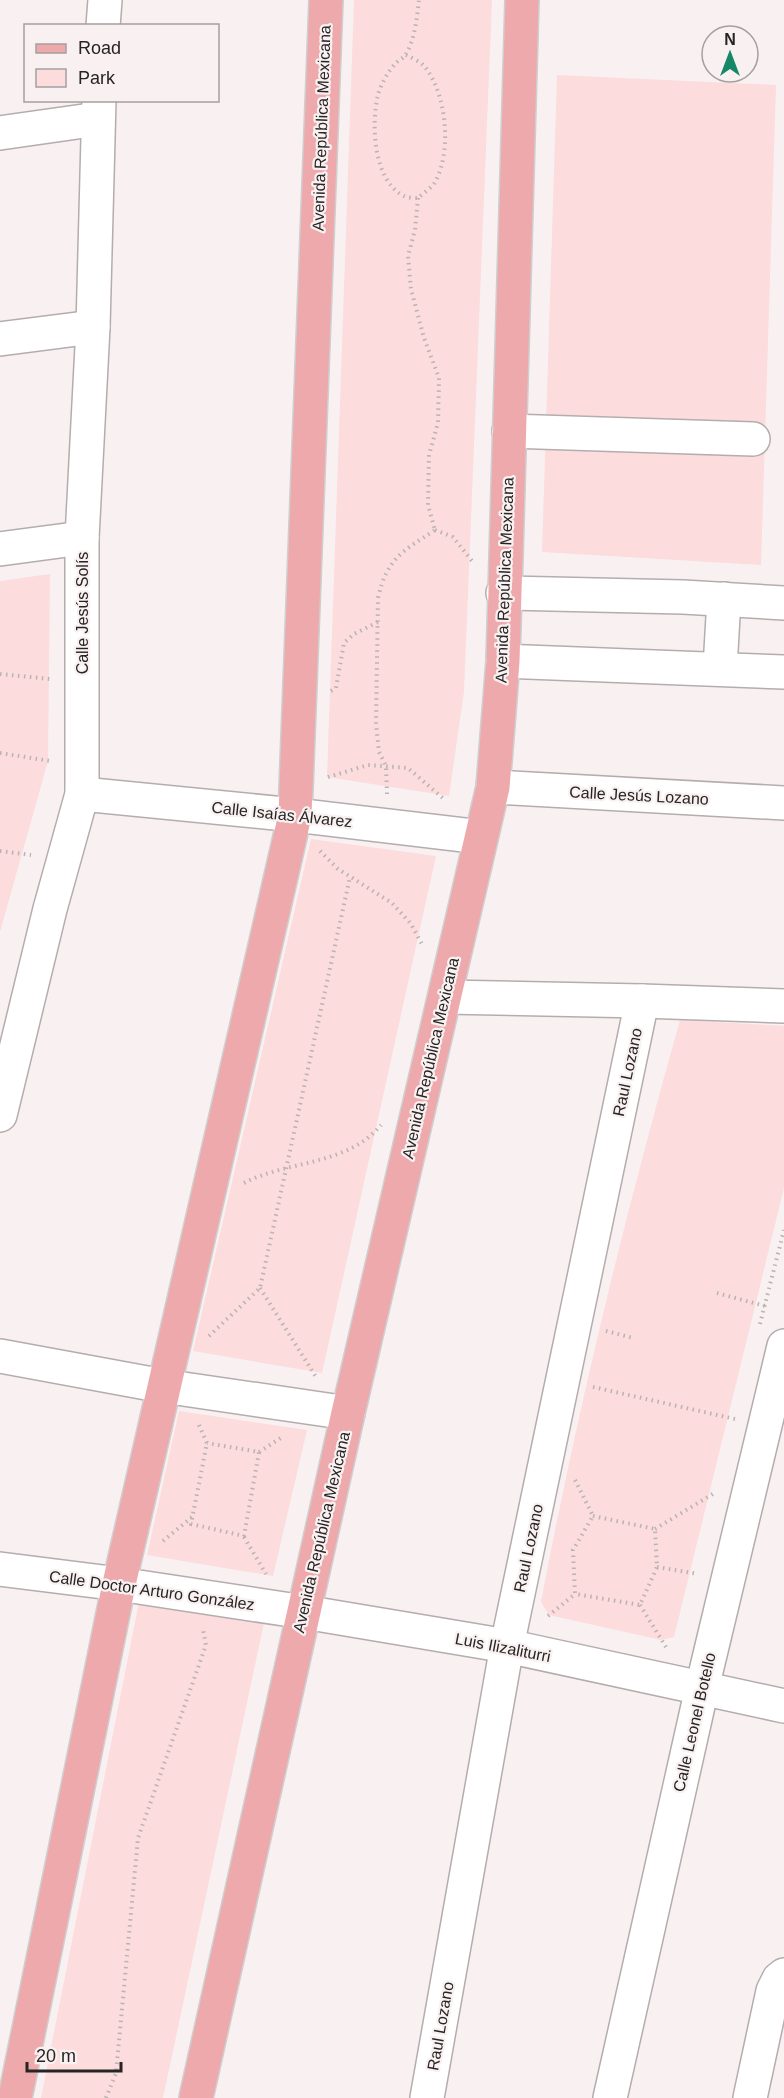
<svg xmlns="http://www.w3.org/2000/svg" width="784" height="2098" viewBox="0 0 784 2098" font-family="Helvetica,sans-serif">
  <rect width="100%" height="100%" fill="#f9f1f1"/>
  <!-- green -->
  <g fill="#fcdcdc">
    <polygon points="354,0 492,0 464,692 449,796 327,777"/>
    <polygon points="557,75 776,85 761,565 542,552"/>
    <polygon points="50,574 48,761 0,932 0,581"/>
    <polygon points="311,839 436,856 322,1373 193,1351"/>
    <path d="M680 1020 784 1026V1188L674 1637 661 1640 549 1615 541 1602C578 1406 626 1212 680 1020Z"/>
    <polygon points="179,1411 307,1430 273,1576 147,1555"/>
    <polygon points="140,1597 265,1618 163,2098 41,2098"/>
  </g>
  <g fill="none" stroke-linecap="round" stroke-linejoin="round">
    <!-- minor casing -->
    <g stroke="#b5adad" stroke-width="36">
      <g id="minor">
        <polyline points="103,26 105,0"/>
        <polyline points="0,133 98,119"/>
        <polyline points="0,339 93,327"/>
        <polyline points="509,431 753,439"/>
        <polyline points="0,549 82,538"/>
        <polyline points="503,593 683,597 784,603"/>
        <polyline points="503,661 784,672"/>
        <polyline points="720,668 724,599"/>
        <polyline points="493,787 784,803"/>
        <polyline points="82,794 295,815 481,837"/>
        <polyline points="445,997 642,1001 784,1006"/>
        <polyline points="0,1115 50,909 82,794 82,538 93,327 99,100"/>
        <polyline points="0,1356 163,1386 348,1413"/>
        <polyline points="0,1569 119,1584 304,1612 507,1646 784,1706"/>
        <polyline points="427,2098 507,1646 642,1001"/>
        <polyline points="610,2098 702,1688 784,1346"/>
        <polyline points="750,2098 773,1991 779,1979 784,1975"/>
      </g>
    </g>
    <!-- major casing -->
    <g stroke="#cfcfcf" stroke-width="36">
      <g id="major">
        <polyline points="15,2098 119,1584 295,815 326,0"/>
        <polyline points="196,2098 348,1413 493,787 503,661 522,0"/>
      </g>
    </g>
    <!-- path -->
    <g stroke="#b9b3b3" stroke-width="4" stroke-dasharray="1.5 4.5" stroke-linecap="butt">
      <path d="M406 55C412 58 421 62 425 67 447 95 452 152 435 182 432 188 423 193 418 198 414 198 408 198 404 196 373 181 371 124 378 95 381 84 388 71 396 63 399 60 404 58 406 54 415 39 417 17 419 0"/>
      <polyline points="418,198 415,230 408,256 411,289 424,338 439,378 438,423 429,455 428,505 435,530"/>
      <polyline points="435,530 453,537 472,561"/>
      <polyline points="0,674 50,679"/>
      <polyline points="331,691 336,688 344,643 354,634 378,622"/>
      <polyline points="0,753 50,761"/>
      <polyline points="328,777 368,765 408,768 445,800"/>
      <path d="M387 794 386 766 379 752 376 724 378 598C387 558 403 551 435 530"/>
      <polyline points="0,851 31,855"/>
      <polyline points="320,851 338,869 392,903 411,924 423,946"/>
      <path d="M244 1183C288 1160 347 1166 381 1125"/>
      <polyline points="260,1288 316,1377"/>
      <polyline points="717,1293 765,1306"/>
      <polyline points="760,1324 784,1230"/>
      <polyline points="606,1331 633,1338"/>
      <polyline points="209,1336 260,1288 350,877"/>
      <polyline points="593,1387 735,1419"/>
      <polyline points="199,1425 207,1443 191,1524 244,1536 259,1452 207,1443"/>
      <polyline points="259,1452 284,1436"/>
      <polyline points="575,1480 593,1516"/>
      <polygon points="593,1516 655,1529 657,1567 640,1605 575,1594 573,1550"/>
      <polyline points="655,1529 716,1492"/>
      <polyline points="244,1537 266,1574"/>
      <polyline points="163,1541 192,1517"/>
      <polyline points="657,1567 698,1574"/>
      <polyline points="640,1605 666,1647"/>
      <polyline points="548,1616 575,1594"/>
      <polyline points="106,2098 116,2073 138,1838 206,1645 203,1630"/>
    </g>
    <!-- minor -->
    <use href="#minor" stroke="#fff" stroke-width="33"/>
    <!-- major -->
    <use href="#major" stroke="#eea9ad" stroke-width="33"/>
  </g>
  <g text-anchor="middle" stroke-width="4.5" stroke-linejoin="round" paint-order="stroke">
    <!-- street labels -->
    <g font-size="16" fill="#272424" stroke="#f9f1f1">
      <text transform="translate(321 128) rotate(-88)" y="6">Avenida República Mexicana</text>
      <text transform="translate(504 580) rotate(-88)" y="6">Avenida República Mexicana</text>
      <text transform="translate(82 613) rotate(-90)" y="6">Calle Jesús Solís</text>
      <text transform="translate(639 795) rotate(3)" y="6">Calle Jesús Lozano</text>
      <text transform="translate(282 814) rotate(6)" y="6">Calle Isaías Álvarez</text>
      <text transform="translate(430 1058) rotate(-77)" y="6">Avenida República Mexicana</text>
      <text transform="translate(627 1072) rotate(-78)" y="6">Raul Lozano</text>
      <text transform="translate(321 1532) rotate(-77)" y="6">Avenida República Mexicana</text>
      <text transform="translate(528 1548) rotate(-78)" y="6">Raul Lozano</text>
      <text transform="translate(152 1590) rotate(8)" y="6">Calle Doctor Arturo González</text>
      <text transform="translate(503 1647) rotate(11)" y="6">Luis Ilizaliturri</text>
      <text transform="translate(694 1722) rotate(-77)" y="6">Calle Leonel Botello</text>
      <text transform="translate(440 2026) rotate(-80)" y="6">Raul Lozano</text>
    </g>
  </g>
  <!-- legend -->
  <rect x="24" y="24" width="195" height="78" fill="#f9f1f1" stroke="#a59f9f" stroke-width="1.5"/>
  <rect x="36" y="44" width="30" height="9" fill="#eea9ad" stroke="#a59f9f" stroke-width="1.5"/>
  <text x="78" y="54" font-size="18" fill="#272424">Road</text>
  <rect x="36" y="69" width="30" height="18" fill="#fcdcdc" stroke="#a59f9f" stroke-width="1.5"/>
  <text x="78" y="84" font-size="18" fill="#272424">Park</text>
  <!-- north arrow -->
  <g transform="translate(730 54)"><circle r="28" fill="#f9f1f1" stroke="#a59f9f" stroke-width="1.5"/>
  <path d="M0-4.5L10 22L0 15L-10 22Z" fill="#168868"/>
  <text y="-9" font-size="16" font-weight="bold" text-anchor="middle" fill="#272424">N</text>
  </g>
  <!-- scale -->
  <path d="M27 2062v9h94v-9" fill="none" stroke="#272424" stroke-width="3"/>
  <text x="36" y="2062" font-size="18" fill="#272424" stroke="#f9f1f1" stroke-width="4.5" paint-order="stroke">20 m</text>
</svg>
